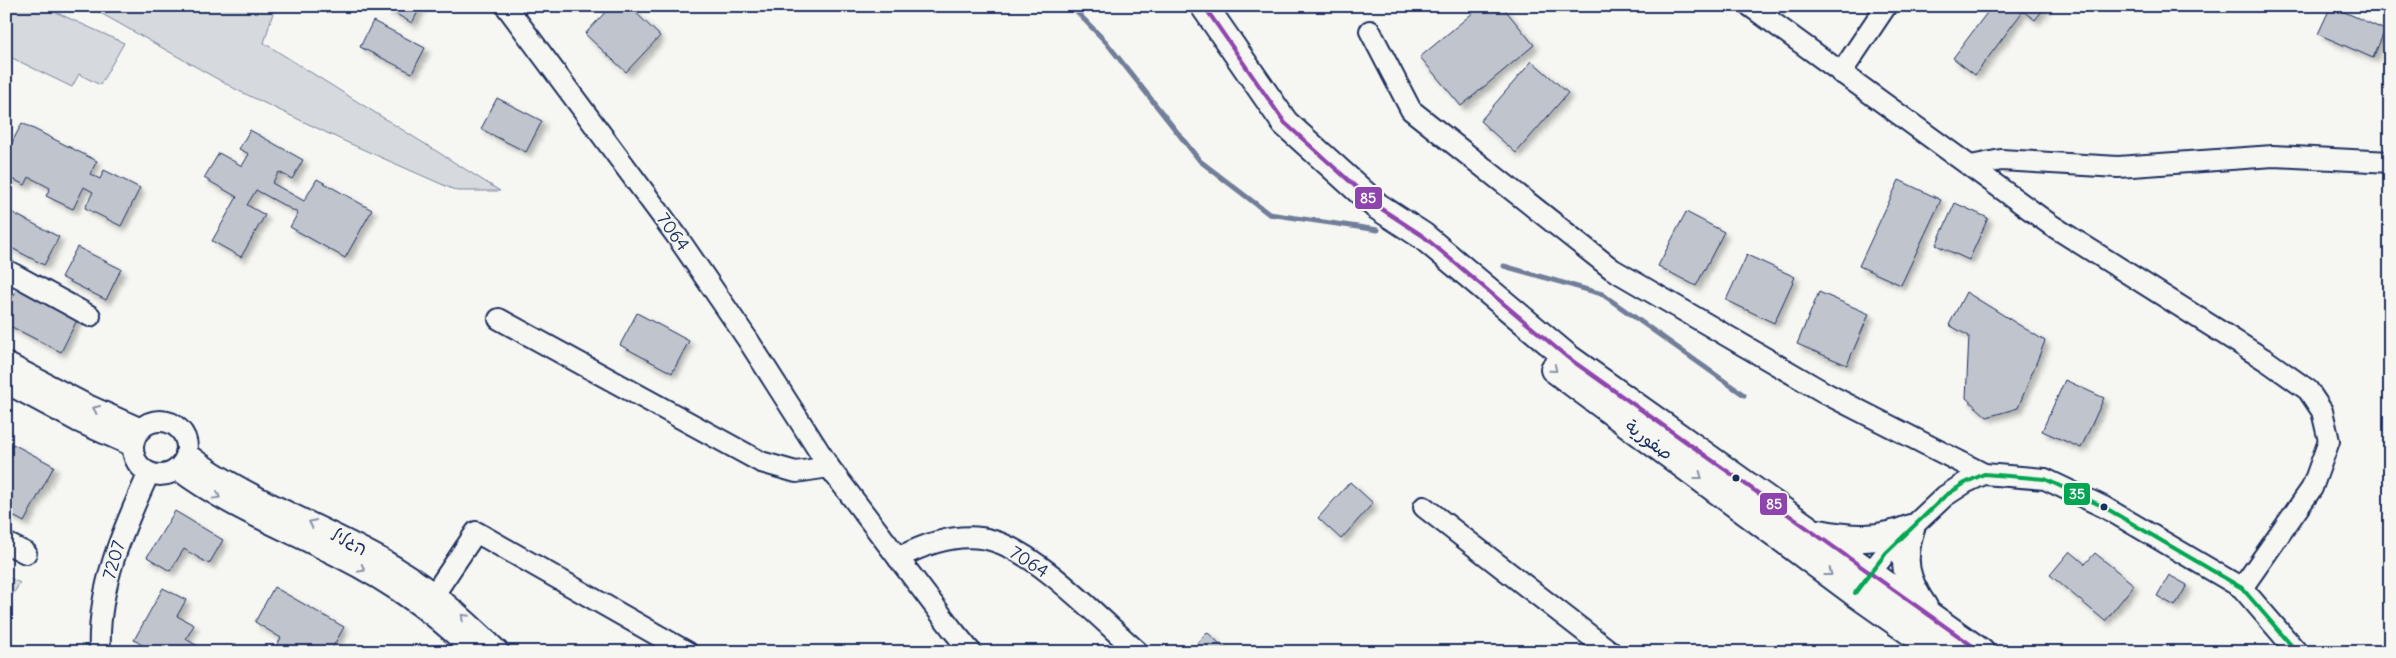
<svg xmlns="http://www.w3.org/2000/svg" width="2396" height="658" viewBox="0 0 2396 658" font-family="Delius,'Playpen Sans Arabic','Playpen Sans Hebrew',sans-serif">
  <defs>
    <filter id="shadow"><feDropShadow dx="4.5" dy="4.5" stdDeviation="2.5" flood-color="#0004"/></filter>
  </defs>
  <rect width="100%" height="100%" fill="#f6f6f2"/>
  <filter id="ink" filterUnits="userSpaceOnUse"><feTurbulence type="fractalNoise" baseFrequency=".02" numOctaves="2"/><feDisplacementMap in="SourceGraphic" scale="10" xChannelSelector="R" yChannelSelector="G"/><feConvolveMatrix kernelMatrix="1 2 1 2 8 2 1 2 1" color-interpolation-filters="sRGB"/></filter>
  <g filter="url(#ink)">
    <!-- green -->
    <g fill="#d6d9dd" stroke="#78849e">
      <polygon points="14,6 42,6 124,43 100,85 79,74 72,87 6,55 6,19"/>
      <polygon points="88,6 275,6 264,43 500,191 457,191 344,141 237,90"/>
      <polygon points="6,576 20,583 6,605"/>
    </g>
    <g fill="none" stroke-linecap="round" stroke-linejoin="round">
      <!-- stream -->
      <g stroke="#717e99" stroke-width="5">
        <polyline points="1071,6 1106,42 1200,161 1269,214 1378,230"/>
        <polyline points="1504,266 1602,294 1744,395"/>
      </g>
    </g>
    <!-- building -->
    <g fill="#c0c4cd" stroke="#1b2f5e" filter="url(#shadow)">
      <polygon points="382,6 421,6 412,23"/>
      <polygon points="611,6 629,6 660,36 626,72 585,34"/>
      <polygon points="1481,6 1502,6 1534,45 1461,106 1420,57"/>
      <polygon points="1992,6 2046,6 2035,20 2023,11 1975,75 1953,58"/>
      <polygon points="2331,6 2385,30 2373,58 2318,34"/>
      <polygon points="373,21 425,48 412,73 360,47"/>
      <polygon points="1532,61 1568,93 1516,153 1480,121"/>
      <polygon points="497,98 542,121 526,152 481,129"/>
      <polygon points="22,123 97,161 90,174 100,179 104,170 140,188 121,226 85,208 93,192 84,187 73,209 46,196 50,188 29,177 25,185 6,176 6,154"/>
      <polygon points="250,130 303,160 292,179 279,172 272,183 304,201 317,179 372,210 345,258 290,227 298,213 256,190 247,205 265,215 241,257 212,241 237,197 204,178 219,153 242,166 249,154 239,149"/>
      <polygon points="1899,180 1941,200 1901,285 1859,266"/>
      <polygon points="1955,203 1988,218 1969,260 1936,245"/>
      <polygon points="11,212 59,237 44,265 6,245 6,221"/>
      <polygon points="1686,212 1724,232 1696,286 1658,266"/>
      <polygon points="77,247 121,269 106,300 61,277"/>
      <polygon points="1747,255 1795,277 1774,323 1726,300"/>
      <polygon points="18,287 78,318 61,352 6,324 6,310"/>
      <polygon points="1819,292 1869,314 1847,365 1797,344"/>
      <polygon points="1966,292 2045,341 2018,408 1987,417 1966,398 1969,336 1949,325"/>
      <polygon points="637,313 689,341 672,373 620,345"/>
      <polygon points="2065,380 2104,398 2081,448 2042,431"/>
      <polygon points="13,444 54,466 24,522 6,512 6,456"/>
      <polygon points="1350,482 1373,503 1341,539 1318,518"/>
      <polygon points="175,511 223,540 209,564 184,549 170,571 147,557"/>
      <polygon points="2070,551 2085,564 2095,553 2134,585 2105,621 2050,575"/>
      <polygon points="2169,575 2187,585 2175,606 2157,596"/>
      <polygon points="274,587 344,627 330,652 273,652 281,638 255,622"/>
      <polygon points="163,588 186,600 177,616 194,625 186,639 207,652 154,652 134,640"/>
      <polygon points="1207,632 1229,652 1190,652"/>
    </g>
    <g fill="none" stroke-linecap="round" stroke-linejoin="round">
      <!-- minor casing -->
      <g stroke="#1b2f5e" stroke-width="24">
        <g id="minor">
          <polyline points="506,6 676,235 748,340 829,467 952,629 971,652"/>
          <polyline points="1750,6 2051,225 2267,361 2308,390 2322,411 2329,441 2312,488 2242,588"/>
          <polyline points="1370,31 1411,110 1612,269 1827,394 1984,474"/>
          <polyline points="1841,73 1886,6"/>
          <polyline points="1971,166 2001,160 2118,167 2273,156 2390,162"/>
          <polyline points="6,270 90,316"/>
          <polyline points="499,319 761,462 796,472 829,467"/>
          <polyline points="6,363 85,404 141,429"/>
          <polyline points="6,383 77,421 133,446"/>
          <circle cx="160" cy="448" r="27"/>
          <path d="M186 453C245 498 315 522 380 558 425 583 462 615 499 652"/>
          <path d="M177 469C219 501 266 521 313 544 373 572 427 605 473 652"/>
          <polyline points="1424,507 1611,652"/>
          <polyline points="6,543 26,553"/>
          <path d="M898 558C925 544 962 531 994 541 1040 555 1100 619 1138 652"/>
          <polyline points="1862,583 1886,553 1911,528 1945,496 1965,483 1984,474 2045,479 2104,507 2242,588 2297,652"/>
          <polyline points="435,593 476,532 687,652"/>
          <path d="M100 652C97 588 123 529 149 473"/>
        </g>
      </g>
      <!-- major casing -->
      <g stroke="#1b2f5e" stroke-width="30">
        <g id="major">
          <polyline points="1204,6 1285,123 1377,206 1423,236 1567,357 1981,652"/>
          <polyline points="1554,369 1855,593 1939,652"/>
          <path d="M1911 528C1901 561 1905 579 1924 607"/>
          <path d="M1819 533C1853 540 1878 541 1911 528"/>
        </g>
      </g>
      <!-- minor -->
      <use href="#minor" stroke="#f6f6f2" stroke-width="20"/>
      <!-- major -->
      <use href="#major" stroke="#f6f6f2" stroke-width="26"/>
      <!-- bus-1 casing -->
      <g stroke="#f6f6f2" stroke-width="8">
        <polyline id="bus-1" points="1204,6 1285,123 1377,206 1423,236 1567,357 1981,652"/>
      </g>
      <!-- bus-2 casing -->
      <g stroke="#f6f6f2" stroke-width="8">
        <polyline id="bus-2" points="1855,593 1886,553 1945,496 1965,483 1984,474 2045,479 2104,507 2242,588 2297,652"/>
      </g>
      <!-- bus-1 -->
      <use href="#bus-1" stroke="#8e44ad" stroke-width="4"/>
      <!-- bus-2 -->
      <use href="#bus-2" stroke="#00a651" stroke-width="4"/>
    </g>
    <!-- one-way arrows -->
    <defs><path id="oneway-chevron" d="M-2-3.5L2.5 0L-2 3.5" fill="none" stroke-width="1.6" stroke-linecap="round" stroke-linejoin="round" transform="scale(1.25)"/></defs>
    <g stroke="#8892a8">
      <use href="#oneway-chevron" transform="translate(1554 369) rotate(39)"/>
      <use href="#oneway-chevron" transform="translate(96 409) rotate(-156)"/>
      <use href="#oneway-chevron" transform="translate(1699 476) rotate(37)"/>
      <use href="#oneway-chevron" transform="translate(217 496) rotate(29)"/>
      <use href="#oneway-chevron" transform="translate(312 523) rotate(-155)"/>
      <use href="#oneway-chevron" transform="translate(362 569) rotate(27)"/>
      <use href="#oneway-chevron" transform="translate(1829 573) rotate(37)"/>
      <use href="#oneway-chevron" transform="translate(464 617) rotate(-135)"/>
    </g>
  </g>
  <!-- markers -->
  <g fill="#1b2f5e" stroke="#f6f6f2" stroke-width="2">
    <circle cx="1736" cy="478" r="4.5"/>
    <circle cx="2104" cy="507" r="4.5"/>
  </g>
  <g text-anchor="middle" stroke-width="4" stroke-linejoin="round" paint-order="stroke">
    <!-- street labels -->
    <g font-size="18" fill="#1b2f5e" stroke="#f6f6f2">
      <text transform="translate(673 232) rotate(54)" y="6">7064</text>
      <text transform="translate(1649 440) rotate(37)" y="6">صفورية</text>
      <text transform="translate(349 542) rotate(28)" y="6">הגליל</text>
      <text transform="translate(114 560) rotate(-74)" y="6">7207</text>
      <text transform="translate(1029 562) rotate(33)" y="6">7064</text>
    </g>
  </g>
  <g stroke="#f6f6f2" stroke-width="2">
    <rect x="1354" y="186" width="29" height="24" rx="5" fill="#8e44ad"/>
    <rect x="2063" y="482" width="28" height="24" rx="5" fill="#00a651"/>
    <rect x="1759" y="492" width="29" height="24" rx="5" fill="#8e44ad"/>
  </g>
  <g font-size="14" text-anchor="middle" font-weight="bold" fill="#fff">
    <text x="1368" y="203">85</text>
    <text x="2077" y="499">35</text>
    <text x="1774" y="509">85</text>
  </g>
  <!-- margin -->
  <rect width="2396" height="658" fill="none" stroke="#f6f6f2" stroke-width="25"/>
  <rect x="12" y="12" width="2371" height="633" fill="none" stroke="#1b2f5e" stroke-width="2" filter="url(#ink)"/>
</svg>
